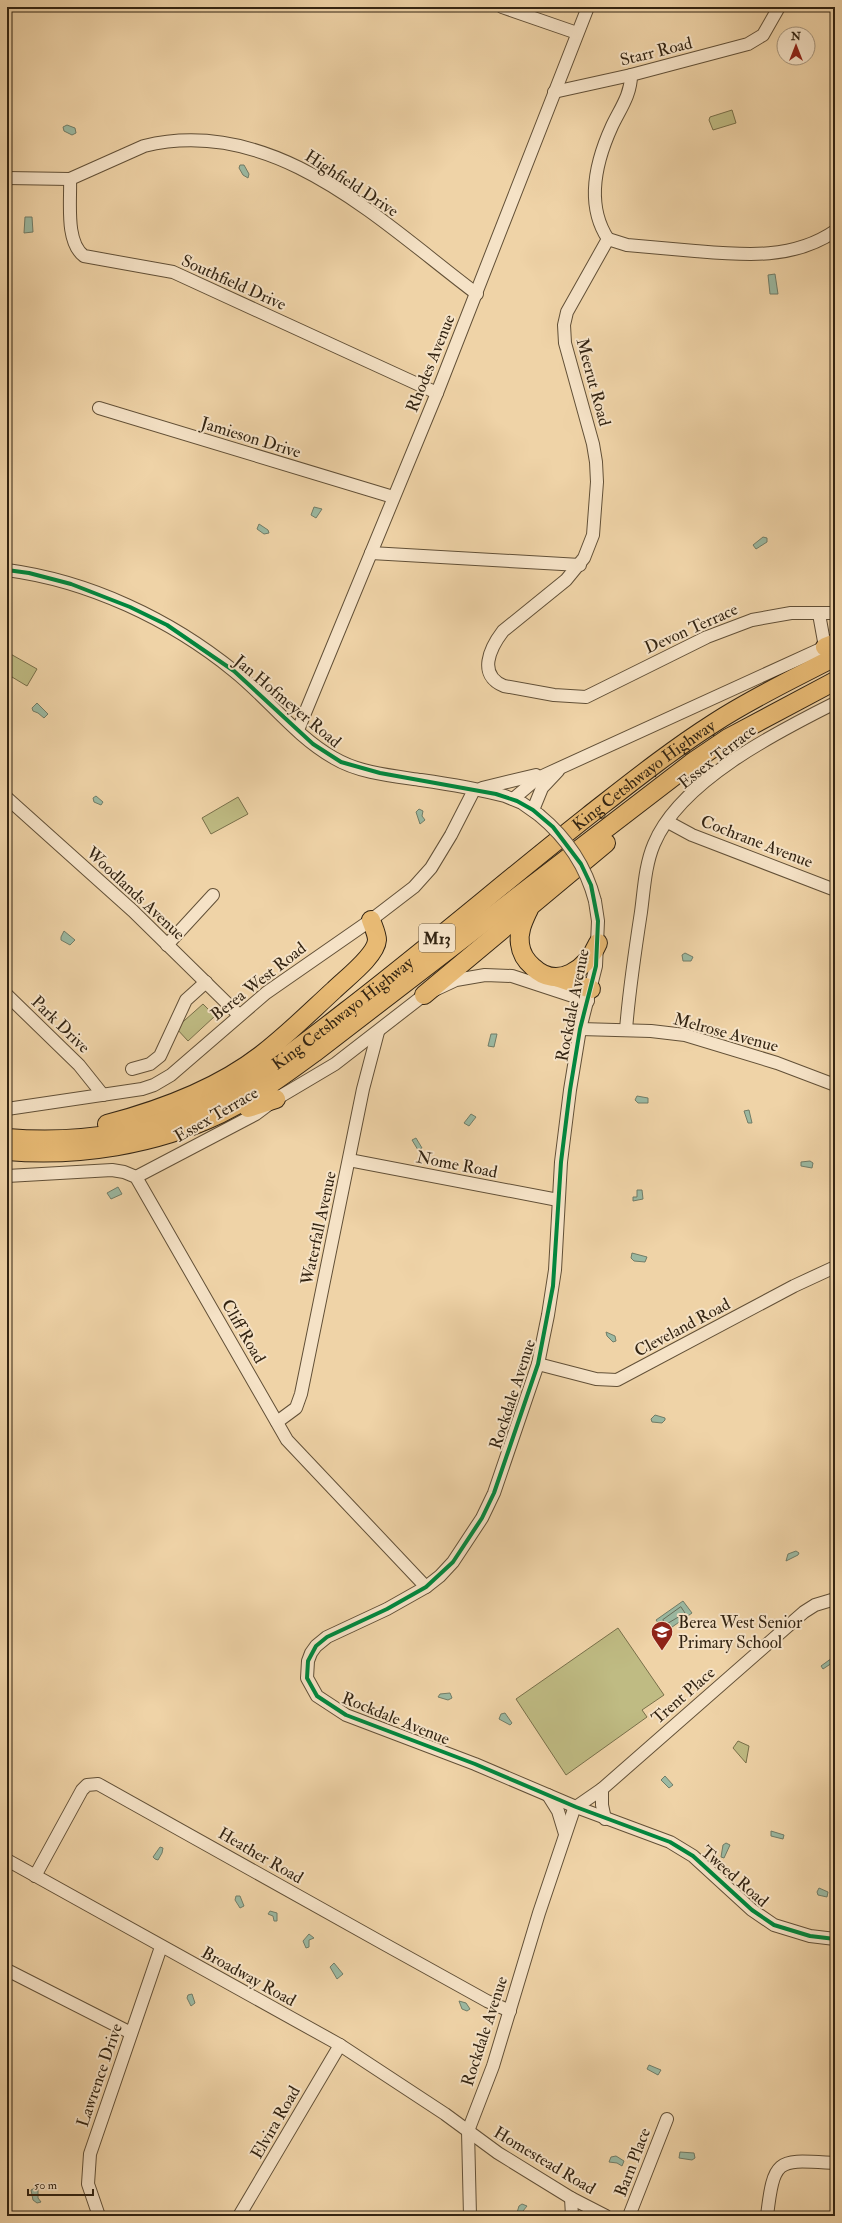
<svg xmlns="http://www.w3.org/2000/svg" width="842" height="2223" viewBox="0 0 842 2223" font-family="'IM FELL Double Pica',serif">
  <rect width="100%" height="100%" fill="#efd3a7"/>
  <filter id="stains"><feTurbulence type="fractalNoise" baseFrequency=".005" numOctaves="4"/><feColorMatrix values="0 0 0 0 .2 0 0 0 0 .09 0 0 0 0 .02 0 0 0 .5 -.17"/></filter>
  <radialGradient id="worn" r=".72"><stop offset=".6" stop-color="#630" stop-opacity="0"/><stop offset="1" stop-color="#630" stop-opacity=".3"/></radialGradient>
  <!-- green -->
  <g fill="#bfbb83" stroke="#79704a">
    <polygon points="732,110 736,123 713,130 709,120 710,117"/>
    <polygon points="7,652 37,669 27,686 7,674"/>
    <polygon points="238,797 248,814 211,834 202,818"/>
    <polygon points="203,1004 215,1016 188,1041 176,1028"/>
    <polygon points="618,1628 664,1695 642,1710 647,1717 566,1775 516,1699"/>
    <polygon points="738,1741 749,1746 746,1763 733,1748"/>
  </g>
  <!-- water -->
  <g fill="#9bb9a2" stroke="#717d68">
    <polygon points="67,125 75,128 76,133 72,135 64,131 63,127"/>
    <polygon points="240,165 244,165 249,174 248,178 243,175 239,168"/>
    <polygon points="25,217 32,217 33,232 24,233"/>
    <polygon points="775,274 778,294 770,294 768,275"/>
    <polygon points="314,507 322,509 316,518 311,515"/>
    <polygon points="259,524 268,530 269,533 264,534 257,529"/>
    <polygon points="763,537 767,538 767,542 756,549 753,545"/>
    <polygon points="37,703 48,714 44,718 38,713 33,711 32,708"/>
    <polygon points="96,796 103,802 101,805 94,802 93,798"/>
    <polygon points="419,809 423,811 422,816 425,820 420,824 416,812"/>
    <polygon points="64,931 75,940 70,945 61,940 61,937"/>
    <polygon points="685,953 693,957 691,961 683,961 682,955"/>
    <polygon points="491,1034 497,1034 494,1047 488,1046"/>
    <polygon points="637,1096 648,1098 648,1103 638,1103 635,1100"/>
    <polygon points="749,1110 752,1123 748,1123 744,1111"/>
    <polygon points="471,1114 476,1117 469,1126 464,1123"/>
    <polygon points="416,1138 422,1148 418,1150 412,1140"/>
    <polygon points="810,1161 813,1163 812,1168 801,1166 801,1162"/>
    <polygon points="118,1187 122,1194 111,1199 107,1193"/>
    <polygon points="637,1190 642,1190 643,1199 633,1201 633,1197 637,1197"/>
    <polygon points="632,1253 647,1257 645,1262 634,1261 631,1258"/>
    <polygon points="606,1332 615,1336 616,1341 613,1342 607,1336"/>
    <polygon points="655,1415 665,1418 665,1420 662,1423 652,1422 651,1419"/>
    <polygon points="796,1551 799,1553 798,1555 786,1561 788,1554"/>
    <polygon points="683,1601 692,1613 665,1632 656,1620"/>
    <polygon points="832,1658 835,1661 823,1669 821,1666"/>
    <polygon points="450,1693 452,1698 448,1700 438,1697 440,1694"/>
    <polygon points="505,1713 512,1723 510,1725 499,1719 501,1714"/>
    <polygon points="665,1776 673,1785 669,1788 661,1780"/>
    <polygon points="771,1831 784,1835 783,1839 771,1836"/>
    <polygon points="726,1843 730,1845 724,1858 721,1857 723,1845"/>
    <polygon points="160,1847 163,1848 162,1853 158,1860 155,1859 153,1857"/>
    <polygon points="819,1888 828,1892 827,1897 818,1895 817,1892"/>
    <polygon points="236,1896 240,1896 244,1906 240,1908 235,1900"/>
    <polygon points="270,1911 277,1913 277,1921 274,1921 273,1916 268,1914"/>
    <polygon points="309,1934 314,1938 309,1940 309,1947 306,1948 303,1941"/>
    <polygon points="334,1963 343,1974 337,1979 330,1967"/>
    <polygon points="192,1994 195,2003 191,2006 187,1998 188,1995"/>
    <polygon points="459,2001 466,2003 470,2009 467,2011 462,2009"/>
    <polygon points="649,2065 661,2070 658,2075 647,2069"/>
    <polygon points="680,2152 694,2153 695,2158 692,2160 679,2158"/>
    <polygon points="616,2156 624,2161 622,2166 617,2163 609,2162 611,2157"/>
    <polygon points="35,2188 38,2188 38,2198 41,2202 37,2203 33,2200 31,2190"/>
    <polygon points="522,2204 527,2206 519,2216 516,2216 519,2206"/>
  </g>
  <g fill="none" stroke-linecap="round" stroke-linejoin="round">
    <!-- shore -->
    <polygon stroke="#676e5a" stroke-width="1" points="681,1607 685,1613 665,1625 663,1620"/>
    <!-- minor casing -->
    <g stroke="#625037" stroke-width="14">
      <g id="minor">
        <polyline points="502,7 577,33"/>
        <polyline points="554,92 631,75 748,44 763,35 779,7"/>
        <path d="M7 178 70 179 144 146C275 114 381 222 477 294"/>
        <path d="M70 179C71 201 65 242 84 256L173 272 437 393"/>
        <path d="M608 239 567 312 564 325 565 343 593 444 596 462 597 482 593 535 584 558 566 580 503 631C490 648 477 675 504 686L554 695 586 697 707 637 752 620 791 613H835"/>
        <path d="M608 239 627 245C650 247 672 249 695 251 743 255 793 260 835 231"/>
        <path d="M608 239C585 204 596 161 612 126 620 109 631 95 631 75"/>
        <polyline points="99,408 393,497"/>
        <polyline points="371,553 580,565"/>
        <path d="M7 570C89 581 170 619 234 671 268 698 295 736 334 758 359 773 393 776 421 780 449 784 478 789 505 796L522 803 539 815"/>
        <polyline points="298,730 437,393 588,7"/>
        <polyline points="482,788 536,775"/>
        <polyline points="7,798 133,911 239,1015"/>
        <polyline points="513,799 538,778 825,647 819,614"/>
        <polyline points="533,810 542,788 558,771"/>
        <polyline points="668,822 692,835 835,890"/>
        <polyline points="595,901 598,921 596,966 580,1029 570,1090 561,1162 555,1270 548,1315 538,1364 494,1493 482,1518 453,1562 440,1576 426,1587 387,1609 327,1637 316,1646 311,1653 308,1661 307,1678 317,1696 346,1715 475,1764 576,1807 670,1842 693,1856 752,1910 774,1925 810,1936 835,1939"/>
        <polyline points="167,945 213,895"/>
        <polyline points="7,995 79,1065 103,1095"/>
        <polyline points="580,1029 651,1031 685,1035 777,1063 835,1085"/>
        <path d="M626 1030C629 990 635 951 641 912 644 890 645 865 654 844 680 781 777 732 835 703"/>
        <polyline points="132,1069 150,1064 160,1056 186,1000 206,982"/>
        <polyline points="7,1109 142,1089 154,1085 171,1075 266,993 371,920 414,887 431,868 451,835 474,790"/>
        <polyline points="349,1160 558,1200"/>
        <polyline points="7,1176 112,1170 124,1172 136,1177 287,1440 426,1587"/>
        <polyline points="136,1177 256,1114 276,1099 335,1064 424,995 456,980 485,975 512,976 588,1001"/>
        <polyline points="538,1364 596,1379 617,1380 794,1286 835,1267"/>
        <polyline points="277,1422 296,1408 301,1394 363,1089 378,1032"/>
        <polyline points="602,1789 602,1805 605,1819"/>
        <polyline points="548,1795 558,1811 565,1834"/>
        <polyline points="7,1860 340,2045 445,2114 498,2153 571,2198 606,2216"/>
        <polyline points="35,1876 82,1790 87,1785 98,1784 386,1945 487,2001 510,2011"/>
        <polyline points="7,1970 131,2033"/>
        <polyline points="571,2198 572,2216"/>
        <polyline points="99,2216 88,2184 90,2154 161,1947"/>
        <polyline points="239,2216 340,2045"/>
        <polyline points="470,2216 468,2131 493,2066 539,1913 573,1812 576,1807 602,1789 804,1612 815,1605 835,1599"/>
        <polyline points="629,2216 667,2119"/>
        <path d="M767 2216C774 2156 778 2160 835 2163"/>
      </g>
    </g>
    <!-- highway casing -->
    <g stroke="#332412" stroke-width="20">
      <g id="highway">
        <polyline points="825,647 835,643"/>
        <path d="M529 909C524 920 518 931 520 944 521 953 526 961 533 967 558 991 587 968 598 943"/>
        <polyline points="556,977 591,989"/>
        <polyline points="424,995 606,843"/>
        <polyline points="248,1108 276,1099"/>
        <path d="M107 1124C160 1110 217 1089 261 1055 287 1035 310 1012 334 990 345 979 376 956 377 940 377 934 373 926 371 920"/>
        <path id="s1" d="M7 1138C67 1143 129 1136 186 1114 246 1090 296 1050 346 1011 428 948 507 880 588 816 629 784 670 751 714 723 752 698 795 678 835 657"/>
        <path d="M7 1151C79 1157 155 1145 220 1114 254 1097 284 1075 314 1053L694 761 728 738 835 681"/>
      </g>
    </g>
    <!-- minor -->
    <use href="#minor" stroke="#f5e2c6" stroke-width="12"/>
    <!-- highway -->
    <use href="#highway" stroke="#e8ba74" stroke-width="18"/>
    <!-- minor-bridge casing -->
    <g stroke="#625037" stroke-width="14" stroke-linecap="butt">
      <path id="minor-bridge" d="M539 815C567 838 586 866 595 901"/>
    </g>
    <!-- minor-bridge -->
    <use href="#minor-bridge" stroke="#f5e2c6" stroke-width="12"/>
    <!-- cycleway casing -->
    <g stroke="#f5e2c6" stroke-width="6">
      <polyline id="cycleway" points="7,570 29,573 71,584 130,607 167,625 234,671 313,744 341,762 380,773 496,794 517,801 533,810 553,827 581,864 591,885 598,921 596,966 580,1029 570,1090 561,1162 553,1286 538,1364 494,1493 482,1518 453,1562 426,1587 387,1609 327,1637 316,1646 308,1661 307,1678 317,1696 346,1715 475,1764 576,1807 670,1842 693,1856 752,1910 774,1925 810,1936 835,1939"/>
    </g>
    <!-- cycleway -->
    <use href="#cycleway" stroke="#00873e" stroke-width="4"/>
  </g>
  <!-- icons -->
  <defs>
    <g id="school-pin" transform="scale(1.15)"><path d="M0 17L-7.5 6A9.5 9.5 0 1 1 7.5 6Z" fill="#8f2418" stroke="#f5e2c6"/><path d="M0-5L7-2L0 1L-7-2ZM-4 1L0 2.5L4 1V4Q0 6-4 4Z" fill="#fff"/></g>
  </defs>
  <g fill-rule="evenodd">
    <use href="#school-pin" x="662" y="1632"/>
  </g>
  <g text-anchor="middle" stroke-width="4" stroke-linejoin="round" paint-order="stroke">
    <!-- shield labels -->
    <rect fill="#f5e2c6" stroke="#6d5d48" stroke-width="1" x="419" y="924" width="36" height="28" rx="3"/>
    <g font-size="16" font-weight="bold" fill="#332412">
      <text x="437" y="944">M13</text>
    </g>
    <!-- street labels -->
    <g font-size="17" fill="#332412" stroke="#f5e2c6">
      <text transform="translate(656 51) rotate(-14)" y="6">Starr Road</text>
      <text transform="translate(352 183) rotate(33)" y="6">Highfield Drive</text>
      <text transform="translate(234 282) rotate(24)" y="6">Southfield Drive</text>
      <text transform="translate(430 363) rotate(-68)" y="6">Rhodes Avenue</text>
      <text transform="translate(594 382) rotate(75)" y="6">Meerut Road</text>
      <text transform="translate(251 437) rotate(17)" y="6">Jamieson Drive</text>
      <text transform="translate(691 628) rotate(-24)" y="6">Devon Terrace</text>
      <text transform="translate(288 701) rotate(40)" y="6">Jan Hofmeyer Road</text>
      <text transform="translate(717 756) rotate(-38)" y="6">Essex Terrace</text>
      <text dy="6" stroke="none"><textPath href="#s1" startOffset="753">King Cetshwayo Highway</textPath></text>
      <text transform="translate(757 841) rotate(21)" y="6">Cochrane Avenue</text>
      <text transform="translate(136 893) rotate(43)" y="6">Woodlands Avenue</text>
      <text transform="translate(258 981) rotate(-38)" y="6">Berea West Road</text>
      <text transform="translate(572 1005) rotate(-79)" y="6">Rockdale Avenue</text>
      <text dy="6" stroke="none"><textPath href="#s1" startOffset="369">King Cetshwayo Highway</textPath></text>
      <text transform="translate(61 1024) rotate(44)" y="6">Park Drive</text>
      <text transform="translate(726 1032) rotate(15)" y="6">Melrose Avenue</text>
      <text transform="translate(216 1114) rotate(-30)" y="6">Essex Terrace</text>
      <text transform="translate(457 1164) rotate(11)" y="6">Nome Road</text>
      <text transform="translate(318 1228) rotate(-78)" y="6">Waterfall Avenue</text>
      <text transform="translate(682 1327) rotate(-28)" y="6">Cleveland Road</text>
      <text transform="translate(244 1331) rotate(60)" y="6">Cliff Road</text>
      <text transform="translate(512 1394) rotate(-72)" y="6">Rockdale Avenue</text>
      <text transform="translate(683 1695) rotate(-41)" y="6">Trent Place</text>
      <text transform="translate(396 1718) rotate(22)" y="6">Rockdale Avenue</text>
      <text transform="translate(261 1855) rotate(30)" y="6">Heather Road</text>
      <text transform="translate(735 1876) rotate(41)" y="6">Tweed Road</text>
      <text transform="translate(249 1976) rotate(29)" y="6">Broadway Road</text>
      <text transform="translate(484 2031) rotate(-72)" y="6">Rockdale Avenue</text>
      <text transform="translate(99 2075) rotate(-71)" y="6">Lawrence Drive</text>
      <text transform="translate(275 2122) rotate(-60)" y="6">Elvira Road</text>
      <text transform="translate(545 2160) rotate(31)" y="6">Homestead Road</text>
      <text transform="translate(632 2162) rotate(-69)" y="6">Barn Place</text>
    </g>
    <!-- poi labels -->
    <g font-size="17" fill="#332412" stroke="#f5e2c6" text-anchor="start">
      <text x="678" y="1628">Berea West Senior<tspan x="678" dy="20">Primary School</tspan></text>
    </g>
  </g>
  <!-- margin -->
  <rect width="842" height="2223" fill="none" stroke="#efd3a7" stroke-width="24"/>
  <rect x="8" y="8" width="826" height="2207" fill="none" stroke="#332412" stroke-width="2"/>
  <rect x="12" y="12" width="818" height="2199" fill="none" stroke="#332412"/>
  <!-- north arrow -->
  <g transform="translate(796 46)"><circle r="19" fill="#f5e2c6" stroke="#a7967e"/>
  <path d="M0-3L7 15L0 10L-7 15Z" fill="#8f2418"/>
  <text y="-6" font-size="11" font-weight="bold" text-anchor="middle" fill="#332412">N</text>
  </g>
  <!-- scale -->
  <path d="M28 2189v6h65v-6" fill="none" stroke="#332412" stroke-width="2"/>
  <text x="34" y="2189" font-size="12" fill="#332412" stroke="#f5e2c6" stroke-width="3" paint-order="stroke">50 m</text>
  <rect width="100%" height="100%" filter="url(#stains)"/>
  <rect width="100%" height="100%" fill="url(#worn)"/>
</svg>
